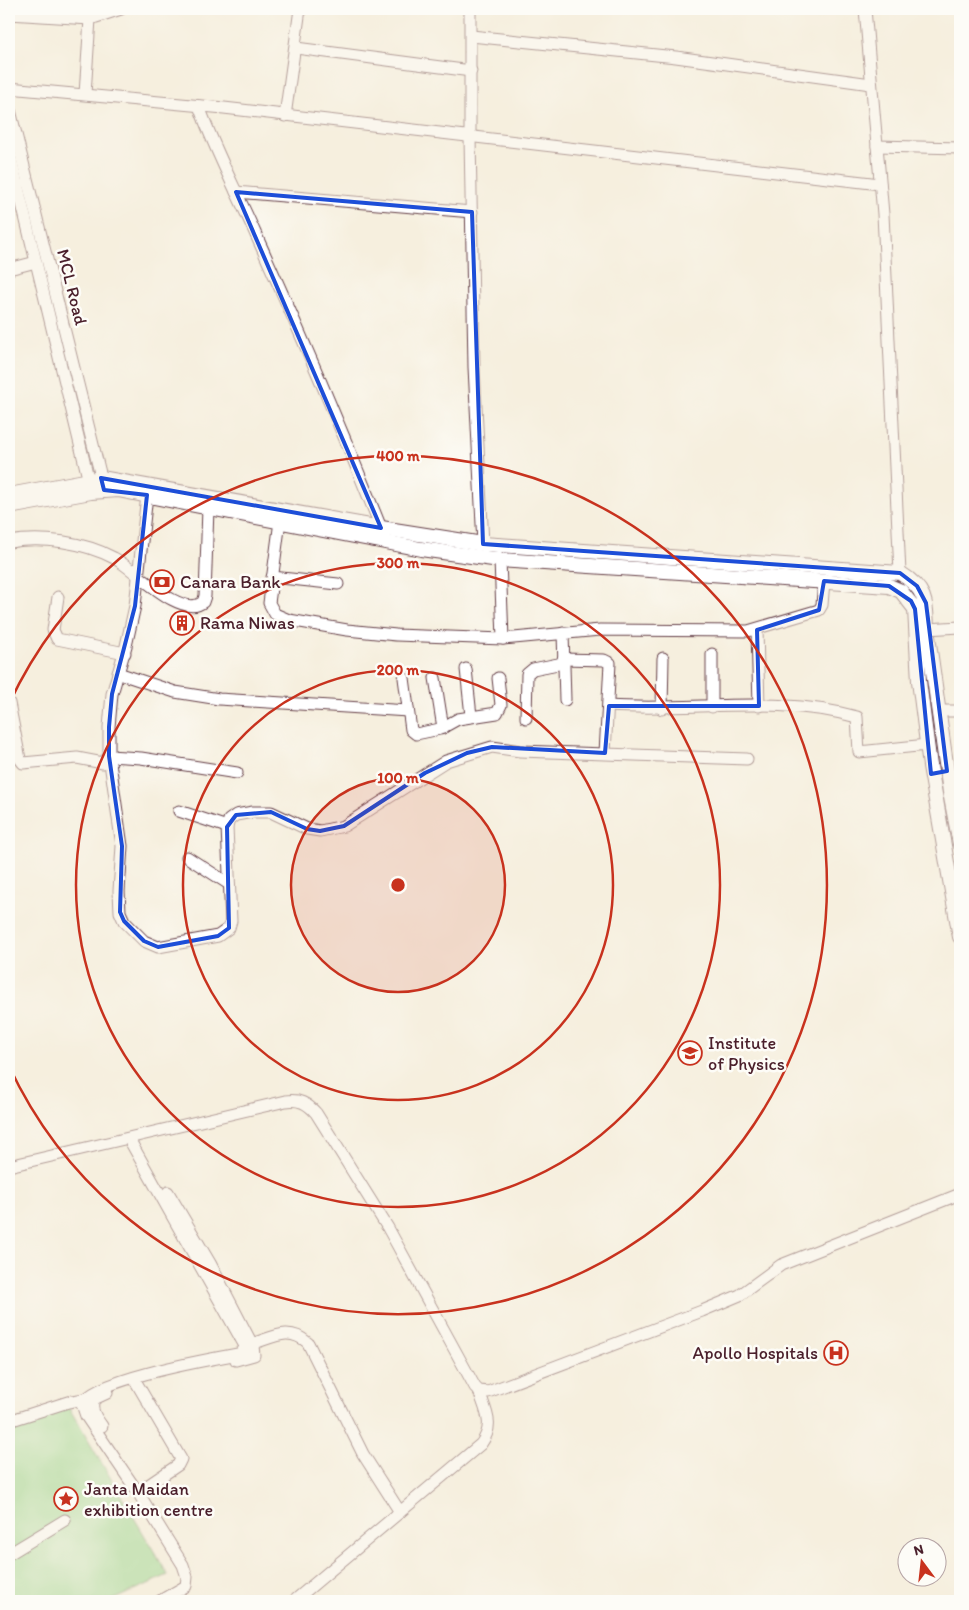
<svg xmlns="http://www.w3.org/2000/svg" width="969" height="1610" viewBox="0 0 969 1610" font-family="Itim,sans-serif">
  <rect width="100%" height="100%" fill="#fdfcf7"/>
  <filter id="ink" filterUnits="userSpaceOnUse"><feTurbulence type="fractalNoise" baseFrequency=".02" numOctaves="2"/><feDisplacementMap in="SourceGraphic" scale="10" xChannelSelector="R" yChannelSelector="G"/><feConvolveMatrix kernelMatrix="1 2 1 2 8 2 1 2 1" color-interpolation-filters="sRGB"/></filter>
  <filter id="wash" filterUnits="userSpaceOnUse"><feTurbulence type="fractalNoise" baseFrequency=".0096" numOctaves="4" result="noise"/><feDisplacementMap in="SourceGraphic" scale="20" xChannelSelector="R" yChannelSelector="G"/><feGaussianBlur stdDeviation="1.12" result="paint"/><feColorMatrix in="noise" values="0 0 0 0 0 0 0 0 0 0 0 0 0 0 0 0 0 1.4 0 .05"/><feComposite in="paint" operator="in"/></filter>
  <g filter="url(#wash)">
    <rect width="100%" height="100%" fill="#f6efde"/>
    <!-- green -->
    <polygon fill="#97d68c" stroke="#707a5c" points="66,1403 168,1575 110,1601 9,1601 9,1423"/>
  </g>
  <g filter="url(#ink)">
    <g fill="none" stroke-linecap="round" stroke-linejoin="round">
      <!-- minor casing -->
      <g stroke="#643e46" stroke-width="13">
        <g id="minor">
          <polyline points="470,9 470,137 474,367 483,544"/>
          <polyline points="865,9 883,214 900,573"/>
          <polyline points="9,14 90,19 121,9"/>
          <polyline points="471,36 676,57 871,84"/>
          <polyline points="296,48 471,71"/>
          <polyline points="9,88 224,108 880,184"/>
          <polyline points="85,94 90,19"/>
          <polyline points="9,106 103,485"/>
          <path d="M199 106C215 151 237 192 256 235 300 331 342 430 381 528"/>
          <polyline points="285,116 300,9"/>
          <polyline points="877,146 960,148"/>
          <polyline points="9,150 90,486"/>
          <polyline points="236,192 472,212"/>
          <polyline points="9,269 36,262"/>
          <polyline points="147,495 135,606 126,646 112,694 109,727 109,756 122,846 119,891 120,912 124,921 144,941 158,947 218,936 229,928 231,921 227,827 229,820 236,815 253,812 271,812 307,829 320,831 344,826 446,761 492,747 520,751 747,759"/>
          <polyline points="280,521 269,603 275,614 289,620 347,630 396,635 503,639 600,630 748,631 819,610 822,605 824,581"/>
          <path d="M9 542C42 536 84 542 114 558 134 568 181 620 203 602L205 596 208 508"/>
          <polyline points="500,560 503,639"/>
          <polyline points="272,577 338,584"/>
          <polyline points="58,597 53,630 57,639 125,653"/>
          <polyline points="927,629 960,627"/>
          <polyline points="757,630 759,706"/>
          <polyline points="563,633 565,700"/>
          <polyline points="563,659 604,660 610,663 605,753"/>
          <polyline points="466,669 471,716"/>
          <polyline points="118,673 175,692 219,699 408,711"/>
          <polyline points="404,678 411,730 416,734 440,729 458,719 497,713 501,705 498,678"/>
          <polyline points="435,678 443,728"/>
          <polyline points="9,703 20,759 23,763 77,758 103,763 109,756 141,758 237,773"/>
          <path d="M609 706C691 712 777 694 857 717L859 752 927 745"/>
          <polyline points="712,707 712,654"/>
          <polyline points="662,709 663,658"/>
          <polyline points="939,711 960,711"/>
          <polyline points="526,718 527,674 533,669 563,663"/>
          <polyline points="179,811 227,827"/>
          <polyline points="187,857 229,884"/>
          <path d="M129 1139 245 1346V1350L238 1354C211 1359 91 1380 82 1404L86 1416 139 1494 183 1565 187 1577 186 1586 160 1601"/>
          <path d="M9 1166 286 1101C299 1099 307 1103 316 1113L388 1228 475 1387 479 1391 488 1392 702 1311 740 1295 781 1265 960 1194"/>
          <polyline points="168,1192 210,1263 253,1346 254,1355 236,1360"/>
          <path d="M252 1344C274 1337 289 1326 308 1343L363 1454 400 1512"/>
          <polyline points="136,1382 181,1459 178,1465 144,1488"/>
          <polyline points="9,1421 68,1402 84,1399"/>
          <path d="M102 1426C96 1418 90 1410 94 1399L107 1393"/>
          <polyline points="9,1554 65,1520"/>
          <path d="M294 1601 481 1444C495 1425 486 1412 479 1391"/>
        </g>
      </g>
      <!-- major casing -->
      <g stroke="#643e46" stroke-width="16">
        <g id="major">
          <path d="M9 495 101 478 381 528 483 544 900 573C926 589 926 601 927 629L950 792 960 844"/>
          <polyline points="9,507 91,492 118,490 421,549 500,560 889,586 901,591 915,609 919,681 930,766 960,937"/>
        </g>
      </g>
      <!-- minor -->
      <use href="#minor" stroke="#fff" stroke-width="11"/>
      <!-- major -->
      <use href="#major" stroke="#fff" stroke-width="14"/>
    </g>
  </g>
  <!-- marked area -->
  <path d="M0 0H969V1610H0ZM236 192 472 212 483 544 900 573 917 586 926 603 947 771 931 774 915 609 911 601 889 586 824 581 819 610 757 630 759 706H609L605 753 492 747 467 753 425 773 344 826 320 831 307 829 271 812 236 815 227 827 229 928 218 936 158 947 144 941 124 921 120 912 122 846 109 756V727L112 694 135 606 147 495 104 490 101 478 381 528Z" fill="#f6efde" fill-opacity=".55" fill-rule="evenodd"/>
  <path fill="none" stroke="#1d4ed8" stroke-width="4" stroke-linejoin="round" d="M236 192 472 212 483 544 900 573 917 586 926 603 947 771 931 774 915 609 911 601 889 586 824 581 819 610 757 630 759 706H609L605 753 492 747 467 753 425 773 344 826 320 831 307 829 271 812 236 815 227 827 229 928 218 936 158 947 144 941 124 921 120 912 122 846 109 756V727L112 694 135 606 147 495 104 490 101 478 381 528Z"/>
  <!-- distance rings -->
  <circle cx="398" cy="885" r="107" fill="#c8321e" fill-opacity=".12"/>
  <g fill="none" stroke="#c8321e" stroke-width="2.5">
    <circle cx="398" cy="885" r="107"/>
    <circle cx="398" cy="885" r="215"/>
    <circle cx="398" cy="885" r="322"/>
    <path d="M9 704A429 429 0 1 1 9 1066"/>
  </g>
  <!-- icons -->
  <defs>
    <g id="bank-ring" transform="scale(1.25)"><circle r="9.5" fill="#fdfcf7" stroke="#c8321e" stroke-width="1.5"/><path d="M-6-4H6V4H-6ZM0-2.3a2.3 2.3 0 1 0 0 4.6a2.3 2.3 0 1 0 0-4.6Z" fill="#c8321e"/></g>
    <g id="building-ring" transform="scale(1.25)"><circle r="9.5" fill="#fdfcf7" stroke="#c8321e" stroke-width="1.5"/><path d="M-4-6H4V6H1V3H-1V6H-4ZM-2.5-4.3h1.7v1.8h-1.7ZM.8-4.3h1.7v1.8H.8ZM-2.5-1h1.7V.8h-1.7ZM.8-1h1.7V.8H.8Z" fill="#c8321e"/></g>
    <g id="university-ring" transform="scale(1.25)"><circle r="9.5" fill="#fdfcf7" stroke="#c8321e" stroke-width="1.5"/><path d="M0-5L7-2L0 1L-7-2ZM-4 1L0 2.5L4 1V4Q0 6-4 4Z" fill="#c8321e"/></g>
    <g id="hospital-ring" transform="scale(1.25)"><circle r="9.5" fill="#fdfcf7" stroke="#c8321e" stroke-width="1.5"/><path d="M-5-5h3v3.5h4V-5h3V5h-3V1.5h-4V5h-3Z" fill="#c8321e"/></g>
    <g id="sight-ring" transform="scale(1.25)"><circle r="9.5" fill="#fdfcf7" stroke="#c8321e" stroke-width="1.5"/><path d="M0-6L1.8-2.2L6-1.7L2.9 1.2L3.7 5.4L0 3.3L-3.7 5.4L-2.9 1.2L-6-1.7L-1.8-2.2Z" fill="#c8321e"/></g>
  </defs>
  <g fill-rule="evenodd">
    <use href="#bank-ring" x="162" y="582"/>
    <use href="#building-ring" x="182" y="623"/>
    <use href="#university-ring" x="690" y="1053"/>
    <use href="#hospital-ring" x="836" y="1353"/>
    <use href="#sight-ring" x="66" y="1499"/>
  </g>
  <g text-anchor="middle" stroke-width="5" stroke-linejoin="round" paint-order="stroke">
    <!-- street labels -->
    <g font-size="18" fill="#4a1f2b" stroke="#fdfcf7">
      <text transform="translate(72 287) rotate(76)" y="6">MCL Road</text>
    </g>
    <!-- poi labels -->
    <g font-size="18" fill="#4a1f2b" stroke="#fdfcf7" text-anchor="start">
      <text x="180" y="588">Canara Bank</text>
      <text x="200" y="629">Rama Niwas</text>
      <text x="708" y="1049">Institute<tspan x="708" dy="21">of Physics</tspan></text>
      <text x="818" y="1359" text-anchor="end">Apollo Hospitals</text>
      <text x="84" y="1495">Janta Maidan<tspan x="84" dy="21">exhibition centre</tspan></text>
    </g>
  </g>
  <circle cx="398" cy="885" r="8" fill="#c8321e" stroke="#fdfcf7" stroke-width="2.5"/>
  <g font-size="15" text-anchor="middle" font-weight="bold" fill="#c8321e" stroke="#fdfcf7" stroke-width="5" stroke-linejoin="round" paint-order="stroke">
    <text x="398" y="461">400 m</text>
    <text x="398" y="568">300 m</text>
    <text x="398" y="675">200 m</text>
    <text x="398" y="783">100 m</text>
  </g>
  <!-- margin -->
  <rect width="969" height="1610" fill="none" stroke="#fdfcf7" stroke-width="30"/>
  <!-- north arrow -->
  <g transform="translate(922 1562) rotate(345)"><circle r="24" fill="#fdfcf7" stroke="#b5a4a5"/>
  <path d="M0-4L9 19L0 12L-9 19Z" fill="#c8321e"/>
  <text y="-8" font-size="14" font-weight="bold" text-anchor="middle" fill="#4a1f2b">N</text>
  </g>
</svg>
